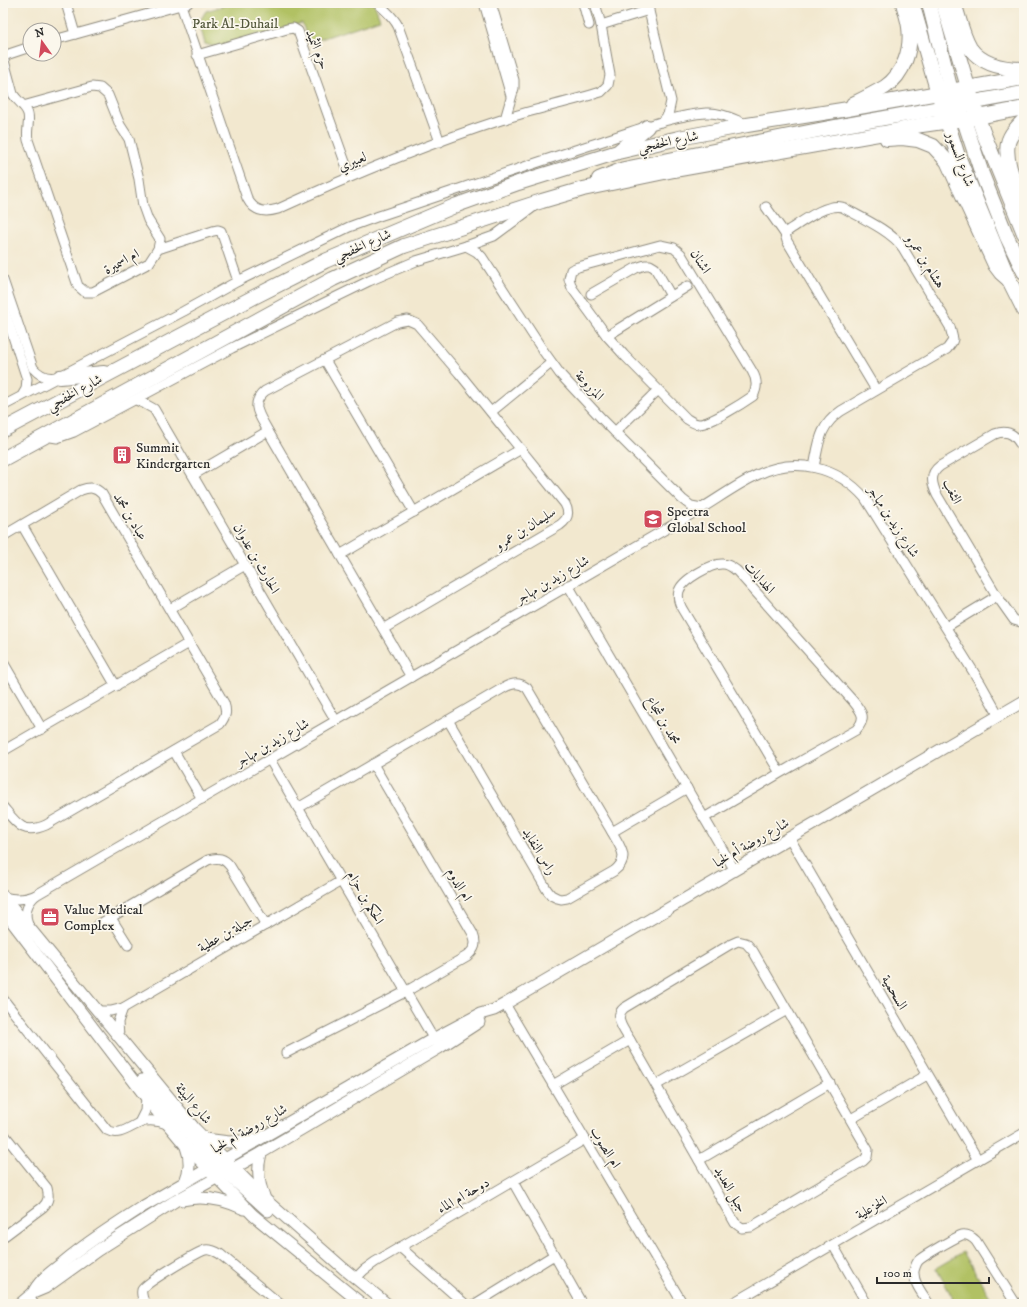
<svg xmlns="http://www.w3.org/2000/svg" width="1027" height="1307" viewBox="0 0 1027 1307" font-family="'IM FELL DW Pica',Amiri,serif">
  <rect width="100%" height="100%" fill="#fbf7ec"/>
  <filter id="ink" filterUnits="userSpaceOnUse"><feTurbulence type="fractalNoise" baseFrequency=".025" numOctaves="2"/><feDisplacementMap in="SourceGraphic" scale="8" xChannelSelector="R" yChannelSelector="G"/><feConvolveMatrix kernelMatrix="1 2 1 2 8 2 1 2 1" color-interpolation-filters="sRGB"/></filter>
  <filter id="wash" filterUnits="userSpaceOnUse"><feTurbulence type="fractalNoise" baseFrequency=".012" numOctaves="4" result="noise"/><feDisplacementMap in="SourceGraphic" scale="16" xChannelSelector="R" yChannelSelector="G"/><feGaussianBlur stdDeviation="0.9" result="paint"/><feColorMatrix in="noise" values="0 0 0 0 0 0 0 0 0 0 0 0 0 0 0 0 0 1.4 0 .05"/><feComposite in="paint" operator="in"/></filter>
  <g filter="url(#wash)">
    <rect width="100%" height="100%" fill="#f2e8cf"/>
    <!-- green -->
    <g fill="#b1c164" stroke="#6e7648">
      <polygon points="233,3 374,3 380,19 309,43 302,23 218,48 205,44 199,22 206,11"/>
      <polygon points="963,1252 992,1300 985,1304 956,1304 936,1268"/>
    </g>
  </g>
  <g filter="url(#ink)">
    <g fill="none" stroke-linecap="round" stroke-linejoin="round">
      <!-- minor casing -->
      <g stroke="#8e8a7d" stroke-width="11">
        <g id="minor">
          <polyline points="66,3 75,34"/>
          <path d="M378 3C385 11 393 16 398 26L440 142"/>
          <polyline points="484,3 511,96"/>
          <polyline points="491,3 514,80 514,88 505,119"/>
          <polyline points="583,3 589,25"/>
          <polyline points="647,3 671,101 668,115 662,122"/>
          <path d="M181 5 247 198C254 212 265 213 278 209 352 175 427 144 504 119 536 109 569 102 601 92L608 85 610 75 601 25 595 3"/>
          <polyline points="601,25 649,10"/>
          <polyline points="54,40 188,3"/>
          <polyline points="197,55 287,29 293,28 298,31 350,176"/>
          <polyline points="3,56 30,47"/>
          <path d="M3 57 13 94C17 101 26 106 28 114 30 122 26 130 28 140L78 286 85 292H93L149 263 158 249 160 239 148 220 143 206 139 179 129 139 120 125 108 95 100 88 92 87 23 106"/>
          <polyline points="766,207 785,234 787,241 876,390"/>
          <path d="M785 234 789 230C802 222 826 203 842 207 860 217 892 231 903 248L950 327 953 339 952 342 947 349 841 411C819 426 819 443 814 467"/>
          <path d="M660 245 674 248 681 254 752 371C757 379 758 387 753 396 743 403 710 424 699 424 694 424 691 421 687 419L624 355 607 336 572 288 569 279 571 270 578 267Z"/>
          <polyline points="466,246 477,252 482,257 542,349 560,374 602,419 682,499 691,506 702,508"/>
          <polyline points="158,249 213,231 218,230 221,231 238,281"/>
          <path d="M3 280 33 368C40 376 47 379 56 377"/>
          <polyline points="591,294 636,268 645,265 650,265 655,268 671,296"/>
          <polyline points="3,306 27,379 26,389 23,394"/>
          <polyline points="607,336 688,286"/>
          <polyline points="325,360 414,512"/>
          <polyline points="136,400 145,404 154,409 336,721"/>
          <path d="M3 406 184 311 238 281 349 227 379 216C454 191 528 165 603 141 634 131 674 115 706 113 720 112 733 119 746 124"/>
          <polyline points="491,412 551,363"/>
          <polyline points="615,432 658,390"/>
          <polyline points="45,436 57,438 74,432 232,348 369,281 416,261 466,246 494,236 532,208"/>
          <path d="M1024 450C1017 438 1011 428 995 434L940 466C929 474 932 484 937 495L997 596 1014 620 1024 623"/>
          <polyline points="193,475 268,431"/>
          <polyline points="22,525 116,686"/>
          <path d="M3 536 81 490C90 487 95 487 102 494L224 703C227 712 226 716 220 724L46 825C23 835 17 824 3 807"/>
          <polyline points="340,555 521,449"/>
          <polyline points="568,585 734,869"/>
          <polyline points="170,609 245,565"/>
          <polyline points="946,627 997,596"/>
          <path d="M383 629 560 525C568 519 570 513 565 504L459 373 417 324 408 320 397 322 265 391C249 404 260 416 268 431L411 677"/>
          <polyline points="3,662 42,729"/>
          <polyline points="3,751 189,643"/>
          <polyline points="174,751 202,799"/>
          <polyline points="270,760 436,1043"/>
          <path d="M298 808 505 687C513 683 519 682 527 688L612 832C620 847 631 858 614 871L567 898 561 899 557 898 551 895 547 890 448 720"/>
          <path d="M704 818 780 773 856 730C867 718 862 712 853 701L737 571C733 568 729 564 723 564 712 563 682 580 679 591 677 598 680 606 684 612L780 773"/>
          <polyline points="612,832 687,788"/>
          <polyline points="789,837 978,1160"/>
          <path d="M4 897C15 900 25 900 36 895L702 508C720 497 738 484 757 475 795 456 838 467 865 498L981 684 999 716"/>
          <polyline points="111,918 128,945"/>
          <path d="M28 925C24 913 26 904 36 895"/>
          <path d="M98 925 208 860C218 857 224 858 230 866L266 925"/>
          <path d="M738 941 746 943 753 951 868 1150 867 1157 863 1161 751 1227 742 1228 735 1223 630 1040C624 1030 613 1017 624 1008L729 945Z"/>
          <path d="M3 999 107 1130C121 1138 132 1124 145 1121 153 1120 160 1121 167 1124"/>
          <polyline points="505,1004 683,1304"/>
          <polyline points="99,1011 111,1011 123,1008 341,881"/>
          <polyline points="119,1037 118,1022 123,1008"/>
          <path d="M286 1053 405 992 467 956C475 949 477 944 473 934L373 764"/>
          <polyline points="553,1085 630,1040"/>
          <polyline points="656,1085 787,1010"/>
          <polyline points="851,1119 927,1075"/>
          <polyline points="139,1123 145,1111 146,1097"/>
          <path d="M3 1133 47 1188C49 1196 49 1201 43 1207L3 1237"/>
          <polyline points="699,1160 830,1083"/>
          <polyline points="513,1182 582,1304"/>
          <polyline points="833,1245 867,1304"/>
          <polyline points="400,1247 465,1304"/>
          <polyline points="356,1278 364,1270 375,1262 585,1139"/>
          <polyline points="29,1297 34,1304"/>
          <path d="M146 1304C143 1300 141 1295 142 1290 145 1283 196 1253 205 1250 211 1249 215 1251 220 1254L280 1304"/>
          <polyline points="475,1304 554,1255"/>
          <polyline points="731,1304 1024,1133"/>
          <path d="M929 1304C923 1294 913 1283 914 1271 915 1267 916 1263 919 1260 925 1255 956 1237 962 1235 968 1234 972 1237 976 1241L1016 1304"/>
          <polyline points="1022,1304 1024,1303"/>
        </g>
      </g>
      <!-- tertiary casing -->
      <g stroke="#8e8a7d" stroke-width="13">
        <g id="tertiary">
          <polyline points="3,896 195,1129 266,1200 343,1268 387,1304"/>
          <polyline points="3,910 155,1109 186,1146 253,1215 362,1304"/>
          <polyline points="142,1080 210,1158 215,1164 222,1167"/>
          <polyline points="205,1139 229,1142 254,1140"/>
          <path d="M261 1153C257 1168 258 1182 264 1196"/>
          <polyline points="220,1170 226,1173 268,1211"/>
          <path d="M185 1182C190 1170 191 1159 186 1147"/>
          <path d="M183 1200C205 1195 225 1200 244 1209"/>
          <path d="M33 1293C39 1280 50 1273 61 1264 86 1243 114 1225 142 1207L433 1039 480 1014 494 1010 505 1004 1024 701"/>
          <polyline points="20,1304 33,1293 45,1288 98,1250 175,1201 261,1153 439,1048 479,1022"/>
        </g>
      </g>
      <!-- primary casing -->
      <g stroke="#8e8a7d" stroke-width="16">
        <g id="primary">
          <polyline points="912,3 938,93 958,156 1009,280 1024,310"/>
          <polyline points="943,3 968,87 983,132 1024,233"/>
        </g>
      </g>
      <!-- trunk casing -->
      <g stroke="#8e8a7d" stroke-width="16">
        <g id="trunk">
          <polyline points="929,3 951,91 955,99"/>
          <path d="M954 3C959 17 962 35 970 48 982 65 1005 69 1024 69"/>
          <path d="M853 104C863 99 875 93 885 87 904 74 912 49 909 27 908 19 905 11 903 3"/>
          <polyline points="961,111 982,174 1007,237 1024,272"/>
          <polyline points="954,112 961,107 969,103 1024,93"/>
          <path d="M1024 120C1018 126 1010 134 1008 143 1004 163 1017 186 1024 205"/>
          <polyline points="887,139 902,138 918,140 933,146 947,161 995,265 1001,273 1009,280"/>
          <polyline points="620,150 647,127"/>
          <path d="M599 179 624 169 829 128 946 107C956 104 963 98 968 87"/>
          <polyline points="60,377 104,373"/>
          <polyline points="3,430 254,297 325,261 457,205 518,183 618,152 679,138 747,125 842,110 1024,78"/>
          <polyline points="3,459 333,279 404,246 542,201 583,189 674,170 884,133 922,125 978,117 1024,108"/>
        </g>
      </g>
      <!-- minor -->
      <use href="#minor" stroke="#fff" stroke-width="9"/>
      <!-- tertiary -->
      <use href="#tertiary" stroke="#fff" stroke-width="11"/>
      <!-- primary -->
      <use href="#primary" stroke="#fff" stroke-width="14"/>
      <!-- trunk -->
      <use href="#trunk" stroke="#fff" stroke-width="14"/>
    </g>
  </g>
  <!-- icons -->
  <defs>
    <g id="building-square" transform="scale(1)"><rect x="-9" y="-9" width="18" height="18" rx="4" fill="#d1495b" stroke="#fbf7ec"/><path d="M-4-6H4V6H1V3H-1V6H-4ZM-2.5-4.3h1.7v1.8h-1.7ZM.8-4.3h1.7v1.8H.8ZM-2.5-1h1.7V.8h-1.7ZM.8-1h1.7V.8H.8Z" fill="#fff"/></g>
    <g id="school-square" transform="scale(1)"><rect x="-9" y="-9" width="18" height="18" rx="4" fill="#d1495b" stroke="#fbf7ec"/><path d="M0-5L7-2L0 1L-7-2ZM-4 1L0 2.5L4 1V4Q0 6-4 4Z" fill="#fff"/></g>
    <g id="office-square" transform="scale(1)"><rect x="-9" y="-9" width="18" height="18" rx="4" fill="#d1495b" stroke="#fbf7ec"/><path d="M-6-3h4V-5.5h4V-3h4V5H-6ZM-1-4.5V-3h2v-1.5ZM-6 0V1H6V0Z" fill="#fff"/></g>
  </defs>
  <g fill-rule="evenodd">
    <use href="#building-square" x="122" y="455"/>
    <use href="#school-square" x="653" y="519"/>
    <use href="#office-square" x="50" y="917"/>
  </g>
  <g text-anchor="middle" stroke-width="3.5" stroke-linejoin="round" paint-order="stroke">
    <!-- park labels -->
    <g font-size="14" fill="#53583c" stroke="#fbf7ec">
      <text x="235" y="28">Park Al-Duhail</text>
    </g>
    <!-- street labels -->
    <g font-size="14" fill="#2b2b2b" stroke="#fbf7ec">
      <text transform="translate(318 49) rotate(68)" y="5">حزم الثميد</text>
      <text transform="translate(668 141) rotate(-12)" y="5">شارع الخفجي</text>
      <text transform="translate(961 159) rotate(70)" y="5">شارع السمور</text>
      <text transform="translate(352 161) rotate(-22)" y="5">لعبيري</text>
      <text transform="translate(362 245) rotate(-24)" y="5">شارع الخفجي</text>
      <text transform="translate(121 261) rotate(-29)" y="5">ام اسميرة</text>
      <text transform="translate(701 261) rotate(58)" y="5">اشنان</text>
      <text transform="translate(926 261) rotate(57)" y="5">هشام بن عمرو</text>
      <text transform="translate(590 385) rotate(47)" y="5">المزروعة</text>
      <text transform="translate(74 392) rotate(-29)" y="5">شارع الخفجي</text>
      <text transform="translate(953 491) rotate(65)" y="5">الثغب</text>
      <text transform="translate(131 516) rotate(59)" y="5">عباد بن محمد</text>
      <text transform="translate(894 521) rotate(57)" y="5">شارع زيد بن مهاجر</text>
      <text transform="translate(525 528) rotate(-32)" y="5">سليمان بن عمرو</text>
      <text transform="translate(257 558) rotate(60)" y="5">الحارث بن عدوان</text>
      <text transform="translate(760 577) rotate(48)" y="5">الهدايات</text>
      <text transform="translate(552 579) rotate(-30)" y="5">شارع زيد بن مهاجر</text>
      <text transform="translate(664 720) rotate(60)" y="5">محمد بن شجاع</text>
      <text transform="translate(272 742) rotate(-30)" y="5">شارع زيد بن مهاجر</text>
      <text transform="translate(751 842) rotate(-30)" y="5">شارع روضة أم لخبا</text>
      <text transform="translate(540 851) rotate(59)" y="5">راس النفايد</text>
      <text transform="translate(460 884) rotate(60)" y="5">ام الدوم</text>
      <text transform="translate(366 897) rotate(60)" y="5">الحكم بن حزام</text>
      <text transform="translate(225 933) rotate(-30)" y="5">جبلة بن عطية</text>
      <text transform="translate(895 992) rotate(60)" y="5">السحمية</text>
      <text transform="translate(194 1103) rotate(50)" y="5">شارع البيئة</text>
      <text transform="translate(249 1128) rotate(-30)" y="5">شارع روضة أم لخبا</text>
      <text transform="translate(606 1147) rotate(59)" y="5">ام الصوب</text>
      <text transform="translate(731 1189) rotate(60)" y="5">جبل العديد</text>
      <text transform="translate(463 1195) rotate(-30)" y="5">دوحة ام الماء</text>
      <text transform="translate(871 1207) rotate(-30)" y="5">الخزعلية</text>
    </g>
    <!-- poi labels -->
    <g font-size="14" fill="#2b2b2b" stroke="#fbf7ec" text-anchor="start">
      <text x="136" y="452">Summit<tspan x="136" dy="16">Kindergarten</tspan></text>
      <text x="667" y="516">Spectra<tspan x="667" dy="16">Global School</tspan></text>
      <text x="64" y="914">Value Medical<tspan x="64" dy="16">Complex</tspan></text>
    </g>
  </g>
  <!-- margin -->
  <rect width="1027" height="1307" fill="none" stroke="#fbf7ec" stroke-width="16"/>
  <!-- north arrow -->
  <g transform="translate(42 42) rotate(346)"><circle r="19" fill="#fbf7ec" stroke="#a8a59f"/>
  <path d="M0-3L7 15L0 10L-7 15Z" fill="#d1495b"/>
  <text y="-6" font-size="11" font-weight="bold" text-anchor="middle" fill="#2b2b2b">N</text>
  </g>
  <!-- scale -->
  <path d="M877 1277v6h112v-6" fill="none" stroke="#2b2b2b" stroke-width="2"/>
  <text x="883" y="1277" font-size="12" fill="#2b2b2b" stroke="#fbf7ec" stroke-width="3" paint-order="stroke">100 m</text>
</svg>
